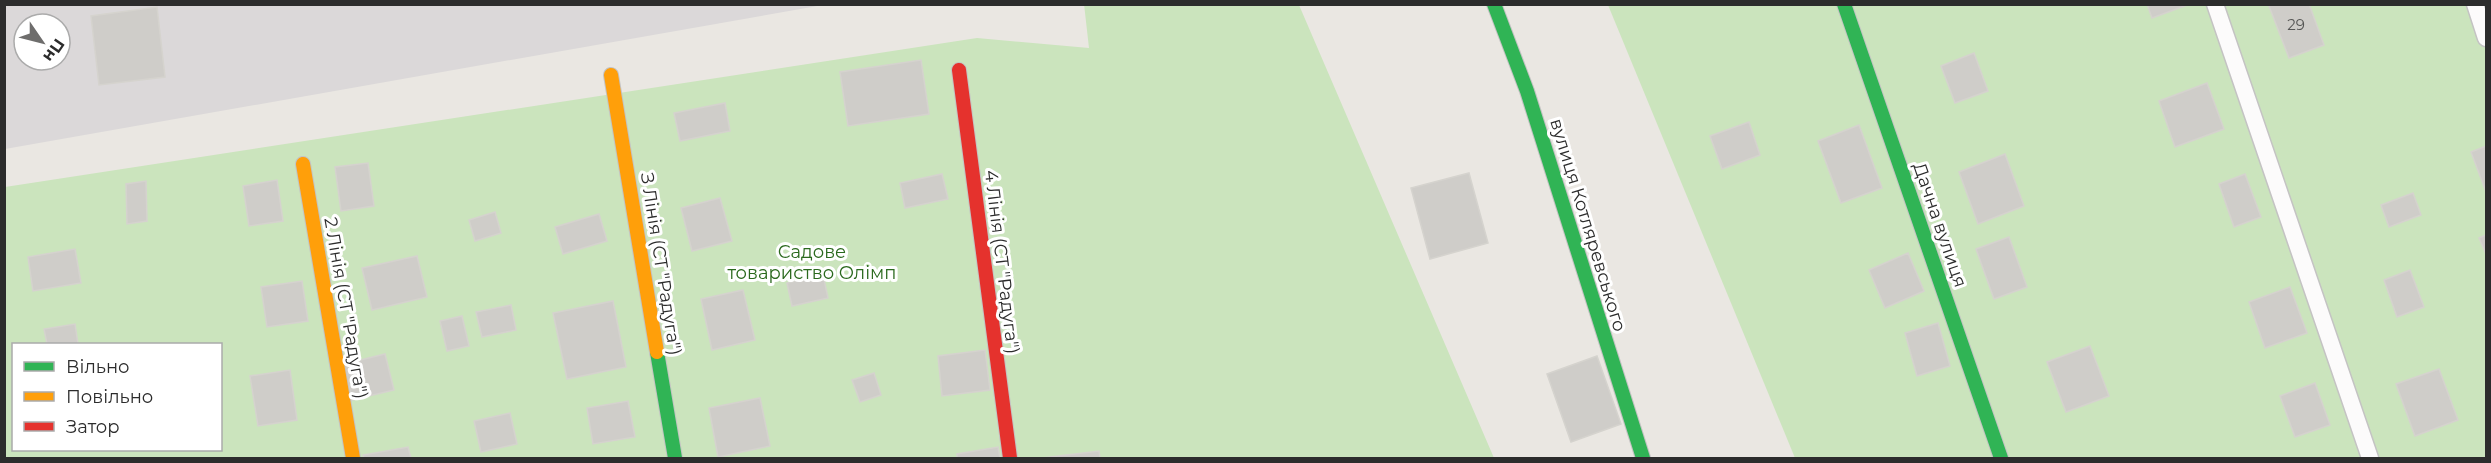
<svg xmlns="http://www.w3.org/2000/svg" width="2491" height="463" viewBox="0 0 2491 463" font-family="Montserrat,sans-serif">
  <rect width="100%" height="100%" fill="#eae7e2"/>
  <!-- industrial -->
  <path fill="#dbd8d9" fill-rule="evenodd" d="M5 5H823L5 149ZM24 24H60V60H24Z"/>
  <!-- green -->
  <g fill="#cbe4bd" fill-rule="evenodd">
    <path d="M1084 4 1299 5 1494 458H5V187L977 38 1089 48ZM14 344H220V450H14Z"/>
    <polygon points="1608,5 2486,5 2486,458 1795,458"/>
  </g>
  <!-- building -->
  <g fill="#cfcdc9" stroke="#d5d3ce" stroke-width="1.5">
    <polygon points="2147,4 2190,4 2152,18"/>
    <polygon points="2272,4 2309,4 2324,45 2289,58 2269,6"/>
    <polygon points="157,7 165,77 99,85 91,16"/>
    <polygon points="1974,53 1988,91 1955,103 1941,66"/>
    <polygon points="921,60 929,114 848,126 840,72"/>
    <polygon points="2207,83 2224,129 2175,147 2159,101"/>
    <polygon points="725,103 730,131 680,141 674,113"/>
    <polygon points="1749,122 1760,155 1722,169 1710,136"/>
    <polygon points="1859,125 1882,188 1841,203 1818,141"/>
    <polygon points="2486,146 2486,192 2471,152"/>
    <polygon points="2005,154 2024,206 1978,224 1959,172"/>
    <polygon points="368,163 374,206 341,211 335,167"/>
    <polygon points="1469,173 1488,243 1430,259 1411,188"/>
    <polygon points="942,174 948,199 905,208 900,183"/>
    <polygon points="2245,174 2261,217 2234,227 2219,184"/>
    <polygon points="277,180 283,221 249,226 243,186"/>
    <polygon points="146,181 147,221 127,224 126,184"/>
    <polygon points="2413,193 2421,215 2389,227 2381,205"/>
    <polygon points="720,198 732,241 692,251 681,208"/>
    <polygon points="495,212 501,233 475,241 469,220"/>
    <polygon points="599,214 607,241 563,254 555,227"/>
    <polygon points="2486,235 2486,254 2479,238"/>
    <polygon points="2009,237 2027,287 1994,299 1976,249"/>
    <polygon points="75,249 81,283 33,291 28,257"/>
    <polygon points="1908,253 1924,291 1885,308 1869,270"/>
    <polygon points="417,256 427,297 372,310 362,268"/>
    <polygon points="2410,270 2424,307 2397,317 2384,280"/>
    <polygon points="823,275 828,298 792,306 787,283"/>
    <polygon points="302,281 308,321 267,327 261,287"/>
    <polygon points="2290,287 2307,333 2265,348 2249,302"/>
    <polygon points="743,290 755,340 712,350 701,299"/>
    <polygon points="613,301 626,367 567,379 553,313"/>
    <polygon points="511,305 516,330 482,337 476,312"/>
    <polygon points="462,316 469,346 447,351 440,321"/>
    <polygon points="1938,323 1950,366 1917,376 1905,333"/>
    <polygon points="75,324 78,344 47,344 44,329"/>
    <polygon points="2090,346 2109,396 2066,412 2047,362"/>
    <polygon points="985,350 990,390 942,396 938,356"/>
    <polygon points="385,354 394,390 352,400 344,364"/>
    <polygon points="1597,356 1621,424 1571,442 1547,374"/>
    <polygon points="2439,369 2458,420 2415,436 2396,384"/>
    <polygon points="290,370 297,420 258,426 250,376"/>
    <polygon points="874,373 881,395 860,402 852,380"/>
    <polygon points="2315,383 2330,425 2295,437 2280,396"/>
    <polygon points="760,398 770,446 718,457 709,408"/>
    <polygon points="628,401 635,437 593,444 587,408"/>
    <polygon points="510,413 517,444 481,452 474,421"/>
    <polygon points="408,447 411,458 364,458 363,455"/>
    <polygon points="998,447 1000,458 957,458 957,454"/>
    <polygon points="1099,451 1100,458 1042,458"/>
  </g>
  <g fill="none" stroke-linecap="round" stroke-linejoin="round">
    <!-- lane casing -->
    <g stroke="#c4c3c3" stroke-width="19">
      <g id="lane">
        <polyline points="2215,4 2370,458"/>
        <polyline points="2475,4 2486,38"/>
      </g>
    </g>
    <!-- fast casing -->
    <g stroke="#c4c3c3" stroke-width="16">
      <g id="fast">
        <polyline points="1494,4 1527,91 1643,458"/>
        <polyline points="1844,4 2001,458"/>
        <polyline points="657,352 675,458"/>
      </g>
    </g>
    <!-- slow casing -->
    <g stroke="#c4c3c3" stroke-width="16">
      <g id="slow">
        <polyline points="611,75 657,352"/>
        <polyline points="303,164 353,458"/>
      </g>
    </g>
    <!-- jam casing -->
    <g stroke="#c4c3c3" stroke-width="16">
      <polyline id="jam" points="959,70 1010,458"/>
    </g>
    <!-- lane -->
    <use href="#lane" stroke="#fcfbfb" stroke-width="16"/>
    <!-- fast -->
    <use href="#fast" stroke="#30b455" stroke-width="14"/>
    <!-- slow -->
    <use href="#slow" stroke="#ff9f0a" stroke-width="14"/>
    <!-- jam -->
    <use href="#jam" stroke="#e5322d" stroke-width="14"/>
  </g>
  <g text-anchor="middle" stroke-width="6" stroke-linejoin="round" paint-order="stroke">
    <!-- number labels -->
    <g font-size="15" fill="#565655">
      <text x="2296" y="30">29</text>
    </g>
    <!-- street labels -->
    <g font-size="18" fill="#2c2c2c" stroke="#fff">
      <text transform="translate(1588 225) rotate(73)" y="6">вулиця Котляревського</text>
      <text transform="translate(1940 225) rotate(71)" y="6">Дачна вулиця</text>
      <text transform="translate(1002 262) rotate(83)" y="6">4 Лінія (СТ "Радуга")</text>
      <text transform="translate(661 264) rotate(81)" y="6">З Лінія (СТ "Радуга")</text>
      <text transform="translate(346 308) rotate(80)" y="6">2 Лінія (СТ "Радуга")</text>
    </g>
    <!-- park labels -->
    <g font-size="18" fill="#2a691d" stroke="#fff">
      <text x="812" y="258">Садове<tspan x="812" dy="21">товариство Олімп</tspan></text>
    </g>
  </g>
  <!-- border -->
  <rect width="2491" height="463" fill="none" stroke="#2c2c2c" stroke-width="12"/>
  <!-- legend -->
  <rect x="12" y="343" width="210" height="108" fill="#ffffff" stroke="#ababab" stroke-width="1.5"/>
  <rect x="24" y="362" width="30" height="9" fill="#30b455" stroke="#ababab" stroke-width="1.5"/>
  <text x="66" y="373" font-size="18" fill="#2c2c2c">Вільно</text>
  <rect x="24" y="392" width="30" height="9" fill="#ff9f0a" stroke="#ababab" stroke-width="1.5"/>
  <text x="66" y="403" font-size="18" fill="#2c2c2c">Повільно</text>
  <rect x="24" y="422" width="30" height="9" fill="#e5322d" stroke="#ababab" stroke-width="1.5"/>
  <text x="66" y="433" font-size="18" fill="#2c2c2c">Затор</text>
  <!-- north arrow -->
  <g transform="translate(42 42) rotate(125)"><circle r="28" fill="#ffffff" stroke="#ababab" stroke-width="1.5"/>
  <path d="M0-4.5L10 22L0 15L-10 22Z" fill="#6e6d6c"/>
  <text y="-9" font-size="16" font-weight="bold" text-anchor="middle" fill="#2c2c2c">Пн</text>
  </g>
</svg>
